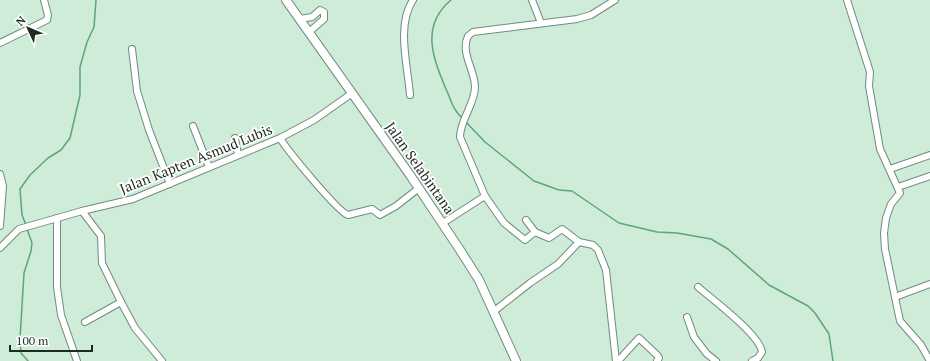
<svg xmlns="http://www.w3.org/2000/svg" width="930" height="361" viewBox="0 0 930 361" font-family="'PT Serif',serif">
  <rect width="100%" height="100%" fill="#ceecd8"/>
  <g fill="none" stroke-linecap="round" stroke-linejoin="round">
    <!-- stream -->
    <g stroke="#5da57a" stroke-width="1.5">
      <path d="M451 0C420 26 433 58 446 89 451 100 453 110 462 118"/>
      <polyline points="465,121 485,142 534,181 559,190 572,191 619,223 657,232 677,233 711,239 728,249 769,285 808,306 815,313 829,334 833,361"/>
      <polyline points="26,225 22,215 20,189 30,175 48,158 61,150 70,138 80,95 80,67 87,42 94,27 96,0"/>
      <polyline points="27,229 32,243 31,251 24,273 20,339 21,353 28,361"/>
    </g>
    <!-- minor casing -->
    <g stroke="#708c7a" stroke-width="8">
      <g id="minor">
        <polyline points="532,0 541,23"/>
        <polyline points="847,0 870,72 869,86 880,149 900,193 891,204 886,218 884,233 885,249 900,321 921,345 930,361"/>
        <polyline points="300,19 312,17 320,10 324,12 324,19 309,32"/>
        <polyline points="0,43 47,20 48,15 44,0"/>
        <polyline points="132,49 137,91 149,130 170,184"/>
        <path d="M410 95C408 67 396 25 413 0"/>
        <polyline points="193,126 209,167"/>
        <polyline points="235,138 238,155"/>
        <path d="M280 138C287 150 338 212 348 215L372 209 380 215 396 206 419 188"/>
        <polyline points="890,169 930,155"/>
        <polyline points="0,174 3,186 0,226"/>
        <polyline points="898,187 930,176"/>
        <polyline points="485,196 504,223 525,240 535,232 526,220"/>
        <polyline points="82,211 101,236 102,263 121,302 135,328 162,361"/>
        <polyline points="57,218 57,287 61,315 77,361"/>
        <path d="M443 223 485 196 460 137C460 120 475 104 475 87 475 70 460 53 468 36L473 32 577 19 591 15 615 0"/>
        <polyline points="579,242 593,245 598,250 606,270 616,361"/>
        <polyline points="0,248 19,229 82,211 133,199 280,138 314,120 351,94"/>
        <path d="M698 287C712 299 760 335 762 352L758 358 752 361"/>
        <polyline points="895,297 930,284"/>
        <polyline points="493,312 530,283 558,264 579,242 562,229 549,238 535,232"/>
        <polyline points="687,317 694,337 707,354 716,361"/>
        <polyline points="85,322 121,302"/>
        <polyline points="618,361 639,338 658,356 659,358 657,361"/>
      </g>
    </g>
    <!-- tertiary casing -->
    <g stroke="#708c7a" stroke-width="10">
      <polyline id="tertiary" points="286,0 410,175 460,250 479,280 516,361"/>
    </g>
    <!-- minor -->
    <use href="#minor" stroke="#fff" stroke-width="6"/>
    <!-- tertiary -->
    <use href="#tertiary" stroke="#fff" stroke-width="8"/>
  </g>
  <g text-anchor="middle" stroke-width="3.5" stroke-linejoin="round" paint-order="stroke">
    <!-- street labels -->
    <g font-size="14" fill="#1f2a23" stroke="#fff">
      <text transform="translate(196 159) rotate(-22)" y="5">Jalan Kapten Asmud Lubis</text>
      <text transform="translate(420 168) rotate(55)" y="5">Jalan Selabintana</text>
    </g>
  </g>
  <!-- north arrow -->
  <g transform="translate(28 28) rotate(314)" stroke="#ffffff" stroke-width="3" paint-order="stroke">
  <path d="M0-3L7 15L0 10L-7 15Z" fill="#1f2a23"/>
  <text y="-6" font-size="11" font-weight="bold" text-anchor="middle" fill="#1f2a23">N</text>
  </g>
  <!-- scale -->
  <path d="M10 345v6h82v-6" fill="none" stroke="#1f2a23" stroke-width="2"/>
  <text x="16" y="345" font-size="12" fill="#1f2a23" stroke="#ffffff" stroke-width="3" paint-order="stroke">100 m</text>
</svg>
